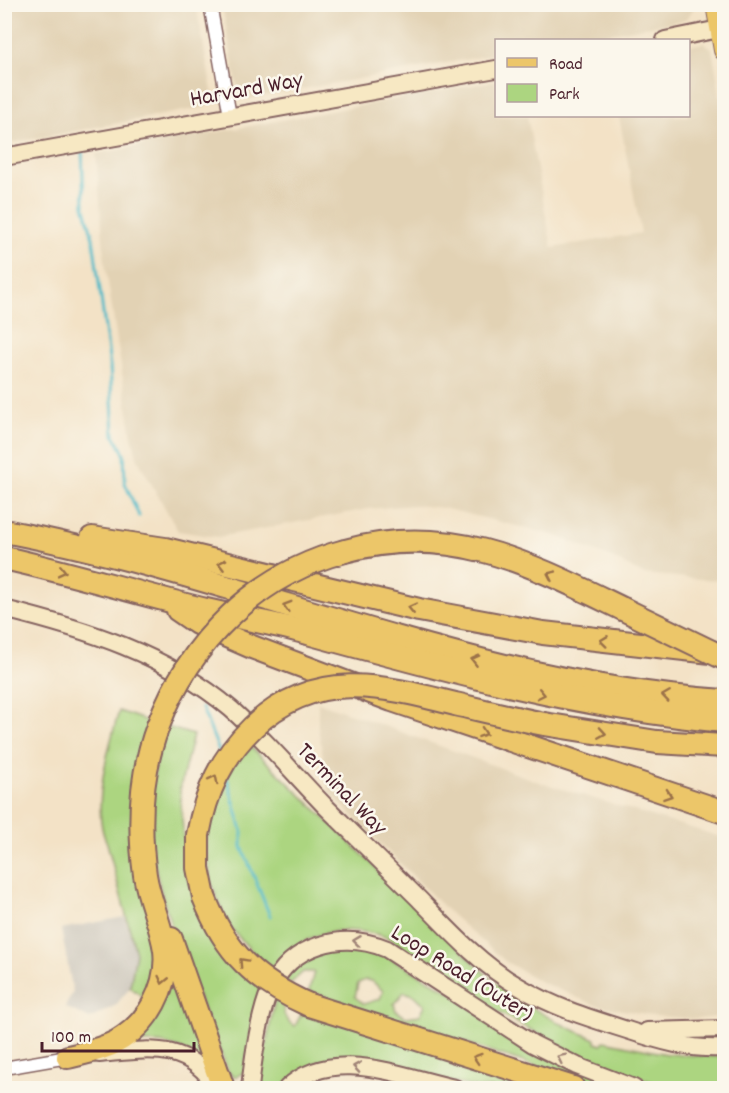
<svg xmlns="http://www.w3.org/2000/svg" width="729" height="1093" viewBox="0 0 729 1093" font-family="Dekko,sans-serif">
  <rect width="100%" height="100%" fill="#fbf7ec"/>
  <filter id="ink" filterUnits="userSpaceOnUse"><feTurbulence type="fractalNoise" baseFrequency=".0167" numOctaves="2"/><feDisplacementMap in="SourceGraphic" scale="12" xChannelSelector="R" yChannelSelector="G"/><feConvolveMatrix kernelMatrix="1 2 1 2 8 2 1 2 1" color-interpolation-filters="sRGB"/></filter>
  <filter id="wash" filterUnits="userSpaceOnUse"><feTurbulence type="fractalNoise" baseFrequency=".008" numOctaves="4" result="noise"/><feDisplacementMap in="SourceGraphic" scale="24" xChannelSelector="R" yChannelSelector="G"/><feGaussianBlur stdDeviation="1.35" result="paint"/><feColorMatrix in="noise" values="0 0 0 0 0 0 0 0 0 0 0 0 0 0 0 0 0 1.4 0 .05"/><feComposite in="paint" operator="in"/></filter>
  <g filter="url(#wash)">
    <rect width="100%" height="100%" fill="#f3e2c6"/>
    <!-- built -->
    <g fill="#e2d2b4">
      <polygon points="5,4 196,5 213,96 211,103 205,107 5,144"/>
      <polygon points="222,5 222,4 696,5 687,18 679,21 571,40 496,40 496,54 248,99 238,91"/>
      <polygon points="704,43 712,48 724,117 724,577 713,580 643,574 612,558 554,535 443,508 415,505 368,509 218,537 178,531 138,460 132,437 105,263 96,154 496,81 496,116 527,116 552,248 641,233 619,116 688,116 689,46"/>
      <polygon points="318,702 542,783 724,838 724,1016 697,1019 657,1016 595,1005 539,981 505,961 452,915 329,792 318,727"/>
    </g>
    <!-- industrial -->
    <polygon fill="#c9c3b8" points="125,917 136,953 130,987 116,1005 90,1019 65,1007 73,992 61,929"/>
    <!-- green -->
    <g fill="#acd580" stroke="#7b7a56" stroke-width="1.5" fill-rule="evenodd">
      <path d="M119 711 150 722 134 782 159 948 148 1001 130 987 136 953 107 843C90 810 109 746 119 711Z"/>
      <path d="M164 726 193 735 180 788 186 875 208 920 263 986 257 1002 244 1072 236 1077 229 1073C201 1002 142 877 150 802 152 777 159 751 164 726Z"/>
      <path d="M245 741 494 982C526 1005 559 1026 596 1039V1043L601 1045 604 1041 667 1054 724 1057V1088H668L574 1053 492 1009 389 938C358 927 327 927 298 945 287 952 279 963 268 969L228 925 211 882 206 847 210 810Z"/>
      <path d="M350 946 383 954 620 1088H602L309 991 314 972H303L291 983 284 981 307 956ZM365 980 372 981 383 991 380 999 364 1004 355 997 358 983ZM404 992 414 995 425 1005 420 1015 406 1017 396 1011 394 1004Z"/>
      <path d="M171 959 212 1070C180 1042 159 1038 118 1047Z"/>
      <path d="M276 994 283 998C282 1009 284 1022 295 1026L305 1007 562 1088H479L342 1059 318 1062 280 1088H258Z"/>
    </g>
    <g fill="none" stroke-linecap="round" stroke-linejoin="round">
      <!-- stream -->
      <g stroke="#4dbac8" stroke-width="3">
        <polyline points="82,149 84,205 93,238 110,366 114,435 124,453 125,483 139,516"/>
        <polyline points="202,708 219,751"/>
        <polyline points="227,778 242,831 242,847 270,916"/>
      </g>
    </g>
  </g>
  <g filter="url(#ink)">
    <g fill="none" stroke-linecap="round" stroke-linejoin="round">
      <!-- street casing -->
      <g stroke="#856361" stroke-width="15">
        <g id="street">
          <polyline points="210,4 230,116"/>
          <polyline points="4,1068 68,1057"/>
        </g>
      </g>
      <!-- secondary casing -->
      <g stroke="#856361" stroke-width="20">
        <g id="secondary">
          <polyline points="665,40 724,28"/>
          <polyline points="4,157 496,69"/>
          <path d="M4 609C85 629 166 654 231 709 265 739 294 774 326 807 357 838 388 868 419 899 450 931 480 964 518 986 553 1007 589 1018 627 1030 660 1041 690 1050 724 1048"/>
          <polyline points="647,1031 724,1029"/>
          <path d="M99 1054C147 1050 187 1040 217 1088"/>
          <path d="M250 1088C253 1060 259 1016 270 990 291 943 343 931 387 949L533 1044 577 1066 634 1088"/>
          <path d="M287 1088C332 1045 402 1077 455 1088"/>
        </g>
      </g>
      <!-- primary casing -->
      <g stroke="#856361" stroke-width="22">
        <polyline id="primary" points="716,4 724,50"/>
      </g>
      <!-- highway casing -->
      <g stroke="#856361" stroke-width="26">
        <g id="highway">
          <path d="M4 531C247 577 475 685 724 701"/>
          <polyline points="92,538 165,549 419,610 543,633 711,652"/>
          <path d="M345 551C452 522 530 564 623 609"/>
          <path d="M4 558C72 573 139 594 206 610 239 618 272 623 304 632 443 670 580 708 724 721"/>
          <polyline points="178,610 197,623 252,647 392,700 724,812"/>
          <polyline points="544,724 657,742 724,746"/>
          <polyline points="198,835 198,868 204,897"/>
          <polyline points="171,939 223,1088"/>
          <polyline points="309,1005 573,1088"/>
          <path d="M68 1057C84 1053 101 1050 116 1042 148 1024 169 987 165 950 161 924 149 901 145 875 138 824 140 774 158 726"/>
        </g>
      </g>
      <!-- street -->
      <use href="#street" stroke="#fff" stroke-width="12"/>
      <!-- secondary -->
      <use href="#secondary" stroke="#f7e8c3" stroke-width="16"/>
      <!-- primary -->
      <use href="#primary" stroke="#ecc669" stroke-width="20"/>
      <!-- highway -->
      <use href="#highway" stroke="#ecc669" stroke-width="22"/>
      <!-- highway-bridge casing -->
      <g stroke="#856361" stroke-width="26" stroke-linecap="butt">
        <g id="highway-bridge">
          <polyline points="623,609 724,658"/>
          <path d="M158 726C189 642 257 574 345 551"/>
          <path d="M198 835C206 791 221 758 253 727 315 668 381 685 455 704 485 711 514 718 544 724"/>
          <path d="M204 897C225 952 255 981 309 1005"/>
        </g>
      </g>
      <!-- highway-bridge -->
      <use href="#highway-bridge" stroke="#ecc669" stroke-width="22"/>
    </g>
    <!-- one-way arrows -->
    <defs><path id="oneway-chevron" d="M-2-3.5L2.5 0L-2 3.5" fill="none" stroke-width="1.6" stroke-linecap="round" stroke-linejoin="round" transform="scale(1.5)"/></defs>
    <g stroke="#9b724a">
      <use href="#oneway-chevron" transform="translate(222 564) rotate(-166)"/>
      <use href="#oneway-chevron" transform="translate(62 571) rotate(13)"/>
      <use href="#oneway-chevron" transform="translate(551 575) rotate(-155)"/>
      <use href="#oneway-chevron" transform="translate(287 606) rotate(-164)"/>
      <use href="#oneway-chevron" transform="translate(412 608) rotate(-167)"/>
      <use href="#oneway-chevron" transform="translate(604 641) rotate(-173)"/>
      <use href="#oneway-chevron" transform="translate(475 660) rotate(-166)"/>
      <use href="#oneway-chevron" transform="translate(541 694) rotate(12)"/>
      <use href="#oneway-chevron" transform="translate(666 696) rotate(-172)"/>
      <use href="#oneway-chevron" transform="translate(483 733) rotate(19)"/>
      <use href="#oneway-chevron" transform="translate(602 733) rotate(9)"/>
      <use href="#oneway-chevron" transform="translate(214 779) rotate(-63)"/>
      <use href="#oneway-chevron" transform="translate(668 795) rotate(19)"/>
      <use href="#oneway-chevron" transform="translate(243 962) rotate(-133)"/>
      <use href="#oneway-chevron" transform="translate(163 980) rotate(103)"/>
      <use href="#oneway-chevron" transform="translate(477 1058) rotate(-162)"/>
    </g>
    <g stroke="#a08477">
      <use href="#oneway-chevron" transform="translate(357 941) rotate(-173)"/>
      <use href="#oneway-chevron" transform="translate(561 1058) rotate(-154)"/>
      <use href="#oneway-chevron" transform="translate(357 1067) rotate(-171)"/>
    </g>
  </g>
  <g text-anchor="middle" stroke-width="5" stroke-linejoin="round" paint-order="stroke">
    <!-- street labels -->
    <g font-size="24" fill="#4a1f2b" stroke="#fbf7ec">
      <text transform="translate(246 88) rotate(-10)" y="8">Harvard Way</text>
      <text transform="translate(343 788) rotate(46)" y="8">Terminal Way</text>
      <text transform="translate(463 972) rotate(32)" y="8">Loop Road (Outer)</text>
    </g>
  </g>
  <!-- margin -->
  <rect width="729" height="1093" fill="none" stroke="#fbf7ec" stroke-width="24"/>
  <!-- legend -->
  <rect x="495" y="39" width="195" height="78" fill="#fbf7ec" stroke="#b4a19f" stroke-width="1.5"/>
  <rect x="507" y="58" width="30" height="9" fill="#ecc669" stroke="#b4a19f" stroke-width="1.5"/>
  <text x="549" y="69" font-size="18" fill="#4a1f2b">Road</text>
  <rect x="507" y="84" width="30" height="18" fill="#acd580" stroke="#b4a19f" stroke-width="1.5"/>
  <text x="549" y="99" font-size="18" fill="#4a1f2b">Park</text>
  <!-- scale -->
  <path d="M42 1042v9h152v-9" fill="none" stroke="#4a1f2b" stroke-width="3"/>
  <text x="51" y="1042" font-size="18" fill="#4a1f2b" stroke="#fbf7ec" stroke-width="4.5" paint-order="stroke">100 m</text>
</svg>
